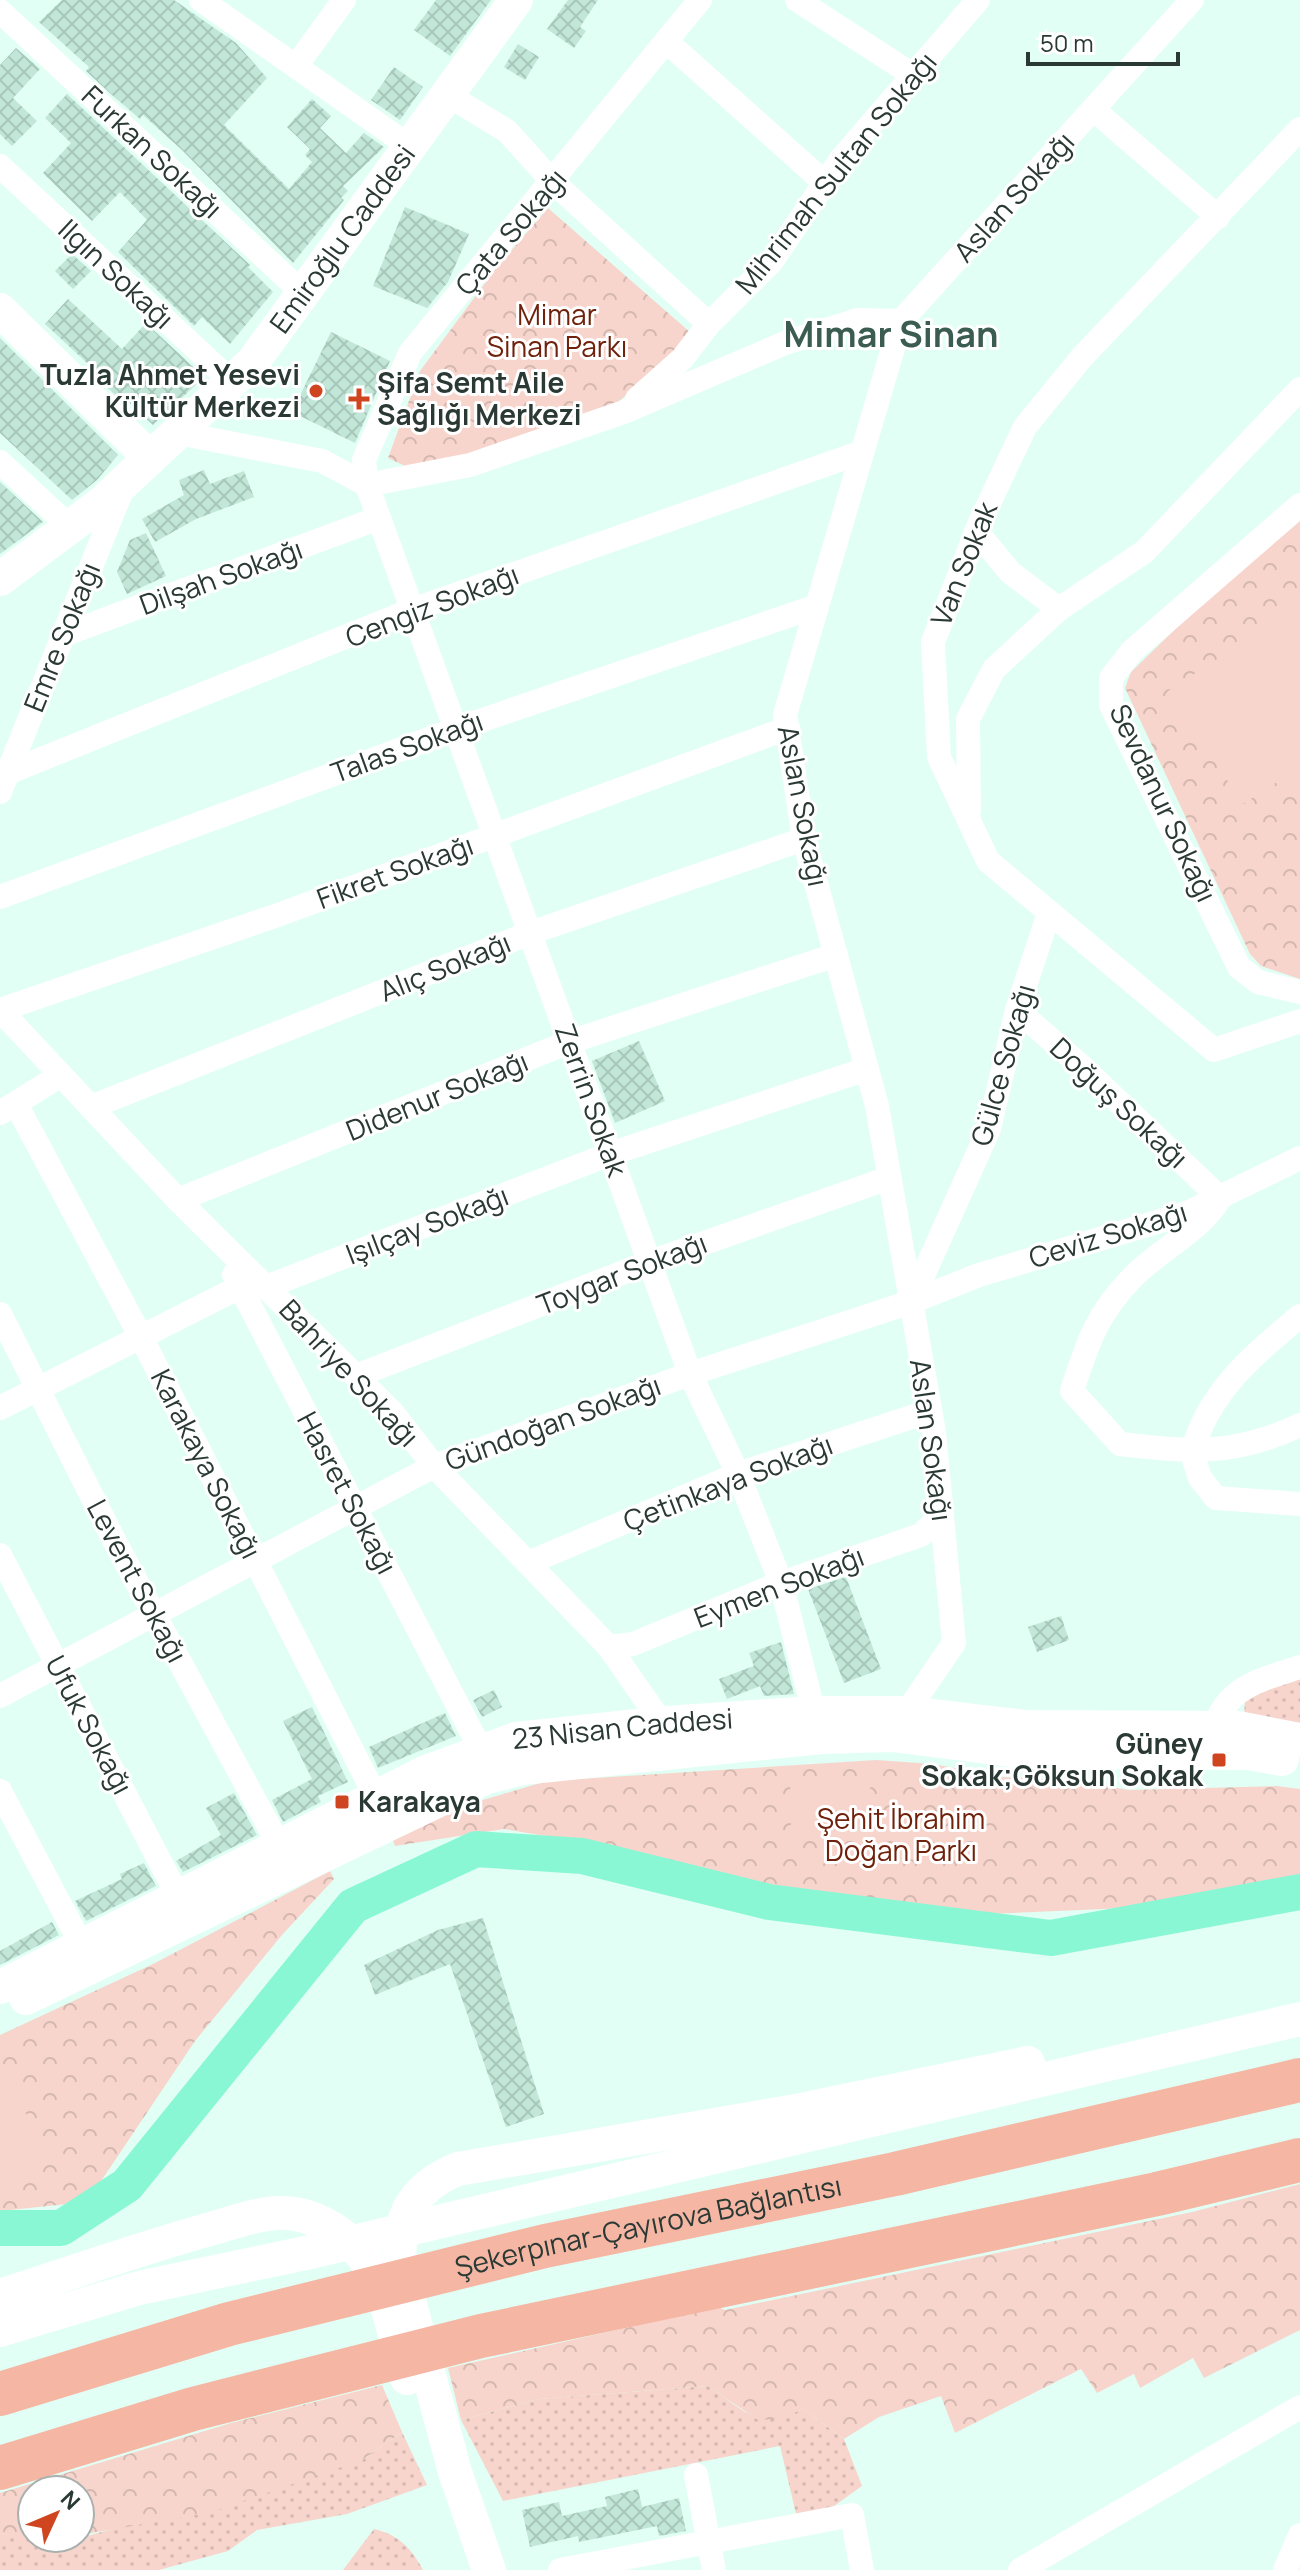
<svg xmlns="http://www.w3.org/2000/svg" width="1300" height="2570" viewBox="0 0 1300 2570" font-family="Manrope,sans-serif">
  <defs>
    <pattern id="grass-dots" width="8" height="8" patternUnits="userSpaceOnUse" patternTransform="scale(2)"><rect width="8" height="8" fill="#f7d5cc"/><path d="M2 2h.1M6 6h.1" fill="none" stroke="#d4b8b0" stroke-width="1.8" stroke-linecap="round"/></pattern>
    <pattern id="forest-crowns" width="20" height="18" patternUnits="userSpaceOnUse" patternTransform="scale(2)"><rect width="20" height="18" fill="#f7d5cc"/><path d="M2 6a3 3 0 1 1 6 0M12 15a3 3 0 1 1 6 0" fill="none" stroke="#d4b8b0"/></pattern>
    <pattern id="building-cross-hatch" width="8" height="8" patternUnits="userSpaceOnUse" patternTransform="scale(2)"><rect width="8" height="8" fill="#c2e7d9"/><path d="M0 0l8 8M0 8l8-8" fill="none" stroke="#a7c7bb"/></pattern>
  </defs>
  <rect width="100%" height="100%" fill="#e1fff4"/>
  <!-- grass -->
  <g fill="url(#grass-dots)">
    <polygon points="1300,1679 1300,1725 1244,1717 1245,1698 1266,1685"/>
    <path d="M708 2386C750 2413 752 2430 803 2409L844 2439 862 2486 834 2506 797 2518 780 2446 503 2501 461 2420 538 2399Z"/>
    <polygon points="402,2432 427,2485 347,2514 257,2530 228,2551 159,2570 0,2570 0,2534 80,2538 362,2460"/>
    <path d="M374 2529C398 2534 412 2549 423 2570H343Z"/>
  </g>
  <!-- forest -->
  <g fill="url(#forest-crowns)">
    <polygon points="548,208 691,333 673,356 618,402 458,460 405,466 388,458 420,371 497,267"/>
    <polygon points="1300,516 1300,979 1261,966 1250,954 1125,688 1131,672 1256,551"/>
    <polygon points="876,1760 933,1764 1003,1777 1075,1780 1129,1790 1277,1786 1300,1789 1300,1881 1174,1906 986,1914 833,1905 679,1874 576,1841 504,1829 395,1846 392,1838 459,1807 547,1781"/>
    <polygon points="330,1871 334,1879 282,1935 195,2041 87,2202 0,2211 0,2035 153,1964"/>
    <polygon points="1300,2184 1300,2330 1204,2378 1193,2358 1140,2388 1134,2374 1097,2393 1081,2369 955,2433 941,2396 879,2417 844,2439 803,2409 780,2419 758,2420 708,2386 538,2399 461,2420 448,2368 718,2307 725,2310 1192,2212"/>
    <polygon points="382,2385 402,2432 362,2460 212,2512 80,2535 80,2490 32,2490 32,2537 0,2534 0,2493 231,2423"/>
  </g>
  <!-- garden -->
  <g fill="#f7d5cc">
    <polygon points="1300,605 1300,767 1243,804 1168,691"/>
    <polygon points="870,1779 871,1829 791,1830 790,1780"/>
    <polygon points="0,2058 47,2159 0,2181"/>
  </g>
  <g fill="none" stroke-linecap="round" stroke-linejoin="round">
    <!-- river -->
    <polyline stroke="#89f7d4" stroke-width="36" points="0,2228 61,2228 127,2185 353,1906 476,1849 582,1856 769,1902 1051,1938 1300,1892"/>
  </g>
  <!-- building -->
  <g fill="url(#building-cross-hatch)">
    <polygon points="62,0 174,0 236,43 267,78 224,125 289,189 312,162 305,155 310,149 287,127 312,99 331,116 320,128 346,153 364,133 384,147 343,186 348,191 341,198 344,200 293,263 182,150 143,115 140,119 112,95 86,71 89,67 39,22"/>
    <polygon points="436,0 491,0 450,56 414,30"/>
    <polygon points="568,0 598,0 580,27 586,31 574,48 547,29"/>
    <polygon points="518,44 539,57 525,80 504,67"/>
    <polygon points="16,48 40,69 13,98 37,121 12,146 0,134 0,65"/>
    <polygon points="394,67 423,87 400,120 371,100"/>
    <polygon points="67,94 250,265 248,267 273,292 230,344 202,317 194,326 118,252 147,220 120,192 92,221 43,173 71,143 45,118"/>
    <polygon points="405,207 469,234 448,282 427,308 373,286"/>
    <polygon points="72,254 91,271 73,289 55,271"/>
    <polygon points="68,299 122,349 146,323 204,377 153,425 122,396 119,399 98,378 100,375 45,324"/>
    <polygon points="331,332 390,361 355,443 292,412"/>
    <polygon points="0,338 118,455 97,480 72,500 0,433"/>
    <polygon points="204,470 210,484 244,471 254,497 196,519 155,542 142,519 184,495 179,480"/>
    <polygon points="0,482 43,522 0,554"/>
    <polygon points="146,533 166,576 127,594 117,572 130,540"/>
    <polygon points="639,1041 665,1101 615,1123 592,1061"/>
    <polygon points="846,1577 881,1669 844,1683 808,1589"/>
    <polygon points="1061,1616 1069,1640 1037,1652 1028,1627"/>
    <polygon points="781,1642 794,1694 764,1696 760,1686 727,1699 719,1679 754,1666 749,1653"/>
    <polygon points="494,1690 502,1707 482,1717 473,1700"/>
    <polygon points="312,1707 348,1782 318,1796 321,1802 283,1822 272,1800 312,1779 283,1721"/>
    <polygon points="445,1713 456,1736 378,1768 369,1747"/>
    <polygon points="234,1793 257,1835 183,1872 176,1861 221,1835 206,1808"/>
    <polygon points="144,1863 156,1886 86,1921 75,1901 122,1879 120,1874"/>
    <polygon points="483,1918 544,2114 506,2127 450,1964 375,1995 364,1965 438,1930"/>
    <polygon points="52,1922 59,1935 0,1965 0,1951"/>
    <polygon points="638,2489 642,2507 679,2498 686,2531 659,2536 657,2526 579,2542 578,2536 530,2547 522,2510 559,2502 562,2516 607,2506 605,2497"/>
  </g>
  <g fill="none" stroke-linecap="round" stroke-linejoin="round">
    <!-- street -->
    <g stroke="#fff" stroke-width="24">
      <polyline points="201,0 412,148"/>
      <polyline points="700,0 410,353 364,460 367,485 690,1374 738,1474 781,1583 814,1713"/>
      <polyline points="797,0 913,75"/>
      <polyline points="0,11 304,294"/>
      <polyline points="666,41 825,183"/>
      <polyline points="296,66 344,0"/>
      <polyline points="446,94 507,131 553,182 709,324"/>
      <polyline points="1094,110 1218,217"/>
      <polyline points="1300,129 1082,357 1025,427 981,520 933,642 939,757 988,861 1214,1050 1300,1021"/>
      <polyline points="0,166 232,382"/>
      <polyline points="637,399 682,359 709,324 772,261 841,159 978,0"/>
      <polyline points="178,433 322,461 367,485"/>
      <polyline points="0,462 70,527"/>
      <polyline points="367,485 470,465 624,412 785,343 858,320 901,321"/>
      <polyline points="1300,505 1132,651 1111,678 1111,705 1239,967 1258,982 1300,992"/>
      <polyline points="976,531 1011,573 1059,609"/>
      <polyline points="63,635 379,518"/>
      <polyline points="7,773 412,610 862,452"/>
      <polyline points="0,792 122,490"/>
      <polyline points="969,811 968,719 994,669 1059,609 1144,552 1300,389"/>
      <polyline points="0,897 456,729 817,606"/>
      <polyline points="0,1010 178,1200 391,1411 434,1466 609,1647 670,1735"/>
      <polyline points="0,1010 275,916 788,728"/>
      <path d="M1017 1010 1080 1065 1220 1198C1199 1233 1161 1248 1133 1277 1097 1313 1087 1344 1072 1391L1120 1444C1190 1452 1234 1456 1300 1425"/>
      <polyline points="16,1104 141,1337 376,1797 387,1805"/>
      <polyline points="91,1107 530,933 804,839"/>
      <polyline points="0,1113 61,1075"/>
      <polyline points="178,1200 569,1042 836,955"/>
      <polyline points="234,1275 482,1752"/>
      <polyline points="911,1302 989,1129 1017,1010 1049,913"/>
      <polyline points="0,1314 116,1544 279,1845"/>
      <polyline points="356,1376 650,1262 889,1178"/>
      <polyline points="0,1408 240,1287 266,1287 610,1154 867,1069"/>
      <path d="M1192 1453C1208 1391 1253 1356 1300 1316"/>
      <polyline points="1192,1453 1200,1478 1216,1498 1300,1504"/>
      <polyline points="0,1555 178,1896"/>
      <polyline points="528,1563 738,1474 930,1411"/>
      <polyline points="609,1647 633,1644 781,1583 921,1535 942,1515"/>
      <polyline points="0,1696 434,1466 690,1374 911,1302 979,1275 1187,1213 1300,1158"/>
      <polyline points="906,1713 954,1643 934,1432 877,1106 804,839 785,715 901,321 1192,0"/>
      <path d="M1211 1741C1220 1688 1257 1681 1300 1667"/>
      <polyline points="0,1791 81,1944"/>
      <polyline points="696,2475 714,2570"/>
      <polyline points="560,2570 852,2515 862,2570"/>
      <polyline points="1020,2570 1300,2407"/>
      <polyline points="1285,2570 1300,2535"/>
    </g>
    <!-- secondary -->
    <g stroke="#fff" stroke-width="34">
      <polyline points="0,310 150,458"/>
      <path id="s1" d="M0 579 102 503 253 362 516 0"/>
      <path id="s2" d="M0 1987 424 1773 516 1739 665 1723 814 1713H906L1025 1727 1238 1728 1300 1740"/>
      <polyline points="26,1998 487,1777 522,1768 822,1737 892,1735 1026,1752 1249,1753 1282,1759"/>
      <path d="M0 2296C70 2273 139 2249 210 2229 233 2223 257 2213 281 2213 309 2212 338 2229 356 2248 387 2280 394 2338 407 2378"/>
      <polyline points="0,2330 139,2288 315,2251 1300,2019"/>
      <path d="M489 2570 455 2472 401 2271C394 2222 412 2187 458 2169L796 2111 1028 2063"/>
    </g>
    <!-- highway -->
    <g stroke="#f6b6a4" stroke-width="44">
      <path id="s3" d="M0 2394 229 2324 545 2246 895 2174 1300 2080"/>
      <polyline points="0,2468 193,2409 481,2336 1157,2194 1300,2160"/>
    </g>
  </g>
  <!-- markers -->
  <g fill="#ce451f" stroke="#fff" stroke-width="3">
    <circle cx="316" cy="391" r="8"/>
    <path d="M355 387h8v8h8v8h-8v8h-8v-8h-8v-8h8z"/>
    <rect x="1211" y="1752" width="16" height="16" rx="4"/>
    <rect x="334" y="1794" width="16" height="16" rx="4"/>
  </g>
  <g text-anchor="middle" stroke-width="6" stroke-linejoin="round" paint-order="stroke">
    <!-- street labels -->
    <g font-size="28" fill="#2a3934" stroke="#fff">
      <text transform="translate(152 152) rotate(43)" y="10">Furkan Sokağı</text>
      <text transform="translate(836 173) rotate(-51)" y="10">Mihrimah Sultan Sokağı</text>
      <text transform="translate(1014 197) rotate(-48)" y="10">Aslan Sokağı</text>
      <text transform="translate(511 232) rotate(-50)" y="10">Çata Sokağı</text>
      <text dy="10" stroke="none"><textPath href="#s1" startOffset="486">Emiroğlu Caddesi</textPath></text>
      <text transform="translate(116 274) rotate(43)" y="10">Ilgın Sokağı</text>
      <text transform="translate(964 564) rotate(-68)" y="10">Van Sokak</text>
      <text transform="translate(221 577) rotate(-20)" y="10">Dilşah Sokağı</text>
      <text transform="translate(432 606) rotate(-21)" y="10">Cengiz Sokağı</text>
      <text transform="translate(62 637) rotate(-68)" y="10">Emre Sokağı</text>
      <text transform="translate(407 747) rotate(-20)" y="10">Talas Sokağı</text>
      <text transform="translate(1163 803) rotate(65)" y="10">Sevdanur Sokağı</text>
      <text transform="translate(803 806) rotate(79)" y="10">Aslan Sokağı</text>
      <text transform="translate(395 872) rotate(-20)" y="10">Fikret Sokağı</text>
      <text transform="translate(445 967) rotate(-22)" y="10">Alıç Sokağı</text>
      <text transform="translate(1003 1065) rotate(-74)" y="10">Gülce Sokağı</text>
      <text transform="translate(437 1096) rotate(-22)" y="10">Didenur Sokağı</text>
      <text transform="translate(591 1100) rotate(70)" y="10">Zerrin Sokak</text>
      <text transform="translate(1119 1103) rotate(43)" y="10">Doğuş Sokağı</text>
      <text transform="translate(427 1225) rotate(-21)" y="10">Işılçay Sokağı</text>
      <text transform="translate(1108 1235) rotate(-17)" y="10">Ceviz Sokağı</text>
      <text transform="translate(622 1274) rotate(-21)" y="10">Toygar Sokağı</text>
      <text transform="translate(349 1373) rotate(47)" y="10">Bahriye Sokağı</text>
      <text transform="translate(553 1423) rotate(-20)" y="10">Gündoğan Sokağı</text>
      <text transform="translate(931 1440) rotate(82)" y="10">Aslan Sokağı</text>
      <text transform="translate(206 1464) rotate(63)" y="10">Karakaya Sokağı</text>
      <text transform="translate(728 1483) rotate(-21)" y="10">Çetinkaya Sokağı</text>
      <text transform="translate(347 1493) rotate(62)" y="10">Hasret Sokağı</text>
      <text transform="translate(137 1581) rotate(62)" y="10">Levent Sokağı</text>
      <text transform="translate(779 1587) rotate(-21)" y="10">Eymen Sokağı</text>
      <text transform="translate(89 1725) rotate(62)" y="10">Ufuk Sokağı</text>
      <text dy="10" stroke="none"><textPath href="#s2" startOffset="680">23 Nisan Caddesi</textPath></text>
      <text dy="10" stroke="none"><textPath href="#s3" startOffset="670">Şekerpınar-Çayırova Bağlantısı</textPath></text>
    </g>
    <!-- park labels -->
    <g font-size="28" fill="#6f210b" stroke="#fff">
      <text x="557" y="325">Mimar<tspan x="557" dy="32">Sinan Parkı</tspan></text>
      <text x="901" y="1829">Şehit İbrahim<tspan x="901" dy="32">Doğan Parkı</tspan></text>
    </g>
    <!-- poi labels -->
    <g font-size="28" font-weight="bold" fill="#2a3934" stroke="#fff" text-anchor="end">
      <text x="300" y="385">Tuzla Ahmet Yesevi<tspan x="300" dy="32">Kültür Merkezi</tspan></text>
      <text x="377" y="393" text-anchor="start">Şifa Semt Aile<tspan x="377" dy="32">Sağlığı Merkezi</tspan></text>
      <text x="1203" y="1754">Güney<tspan x="1203" dy="32">Sokak;Göksun Sokak</tspan></text>
      <text x="358" y="1812" text-anchor="start">Karakaya</text>
    </g>
    <!-- district labels -->
    <g font-size="36" font-weight="bold" fill="#3b5c51" stroke="#fff">
      <text x="891" y="347">Mimar Sinan</text>
    </g>
  </g>
  <!-- north arrow -->
  <g transform="translate(56 2514) rotate(46)"><circle r="38" fill="#ffffff" stroke="#aab0ae" stroke-width="2"/>
  <path d="M0-6L14 30L0 20L-14 30Z" fill="#ce451f"/>
  <text y="-12" font-size="22" font-weight="bold" text-anchor="middle" fill="#2a3934">N</text>
  </g>
  <!-- scale -->
  <path d="M1028 52v12h150v-12" fill="none" stroke="#2a3934" stroke-width="4"/>
  <text x="1040" y="52" font-size="24" fill="#2a3934" stroke="#ffffff" stroke-width="6" paint-order="stroke">50 m</text>
</svg>
